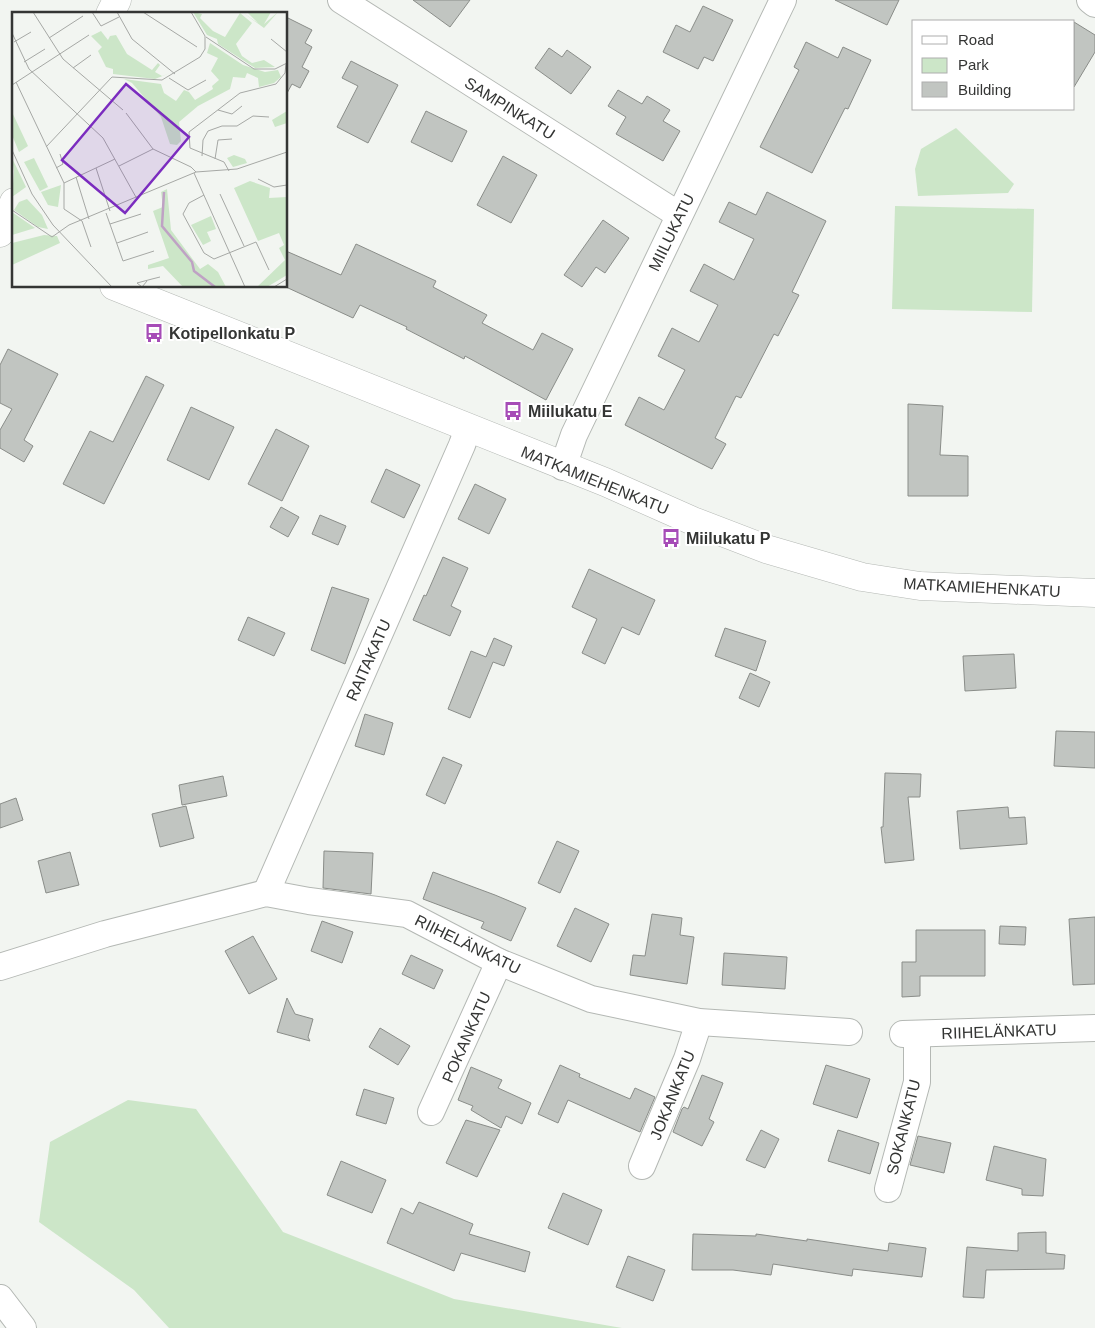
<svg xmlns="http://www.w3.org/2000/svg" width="1095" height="1328" viewBox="0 0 1095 1328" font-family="Arial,sans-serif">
  <rect width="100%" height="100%" fill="#f2f5f1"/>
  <!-- green -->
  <g fill="#cce6c8">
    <polygon points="956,128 1014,184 1008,193 918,196 915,169 921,149"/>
    <polygon points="895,206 1034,209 1032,312 892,309"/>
    <polygon points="128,1100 196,1109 283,1232 454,1299 622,1328 169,1328 134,1290 39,1222 50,1142"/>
  </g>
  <!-- building -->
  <g fill="#c1c5c1" stroke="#8a8d89">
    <polygon points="413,0 470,0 450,27"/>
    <polygon points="835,0 899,0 887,25"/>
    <polygon points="703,6 733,20 713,61 704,57 698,69 663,52 676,25 690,32"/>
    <polygon points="286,17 312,30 305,43 312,47 302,67 309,71 300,88 292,84 286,95"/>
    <polygon points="1074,22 1095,35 1095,52 1074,87"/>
    <polygon points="806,42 838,58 843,47 871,60 848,109 845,108 812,173 760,147 799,70 794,67"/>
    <polygon points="549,48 562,57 567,50 591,67 571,94 535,68"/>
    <polygon points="351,61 398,85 368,143 337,127 358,86 342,78"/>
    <polygon points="618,90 642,104 647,96 670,110 663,121 680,131 663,161 616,134 626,117 608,106"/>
    <polygon points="426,111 467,131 452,162 411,142"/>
    <polygon points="503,156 537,175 511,223 477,205"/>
    <polygon points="767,192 826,221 792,292 799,295 778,336 774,334 741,398 736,396 715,438 726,444 712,469 625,425 639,397 664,410 685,370 658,356 672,328 699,342 718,305 690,291 704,264 734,280 754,239 719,222 729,202 756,215"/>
    <polygon points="603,220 629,238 605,273 596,267 582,287 564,275"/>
    <polygon points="356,244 436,281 433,287 487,315 482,323 533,350 542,333 573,349 546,400 465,356 464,359 406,329 407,327 360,305 353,318 286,287 286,251 341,275"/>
    <polygon points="8,349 58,374 24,440 33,446 24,462 0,448 0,430 12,409 0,403 0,365"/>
    <polygon points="146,376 164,385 104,504 63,484 90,431 113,442"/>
    <polygon points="908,404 943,406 940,455 968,456 968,496 908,496"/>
    <polygon points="191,407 234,427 209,480 167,460"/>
    <polygon points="276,429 309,446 282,501 248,484"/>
    <polygon points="386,469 420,485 404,518 371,502"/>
    <polygon points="475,484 506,499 489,534 458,519"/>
    <polygon points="281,507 299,517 288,537 270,527"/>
    <polygon points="320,515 346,526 338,545 312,534"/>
    <polygon points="443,557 468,568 451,606 461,611 450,636 413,620 424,595 426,596"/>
    <polygon points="589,569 655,600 639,635 622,627 605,664 582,653 597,619 572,607"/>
    <polygon points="332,587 369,599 345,664 311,650"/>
    <polygon points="248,617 285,633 274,656 238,640"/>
    <polygon points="725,628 766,641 756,671 715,656"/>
    <polygon points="494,638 512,646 504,666 493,662 470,718 448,709 471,651 486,657"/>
    <polygon points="1014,654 1016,688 965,691 963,656"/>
    <polygon points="750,673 770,682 759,707 739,698"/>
    <polygon points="365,714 393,723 384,755 355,746"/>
    <polygon points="1056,731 1095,732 1095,768 1054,766"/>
    <polygon points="443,757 462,765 445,804 426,795"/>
    <polygon points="885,773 921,774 920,797 908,797 914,860 885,863 881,827 883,827"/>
    <polygon points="223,776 227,796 182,805 179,785"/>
    <polygon points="16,798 23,820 0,828 0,804"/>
    <polygon points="186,806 194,838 160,847 152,814"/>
    <polygon points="1008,807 1009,818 1025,817 1027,844 960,849 957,811"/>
    <polygon points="557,841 579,851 560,893 538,883"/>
    <polygon points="324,851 373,853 371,894 323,888"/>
    <polygon points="70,852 79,885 46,893 38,861"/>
    <polygon points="433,872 495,895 526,908 511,941 481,928 484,922 423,899"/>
    <polygon points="575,908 609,924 591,962 557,946"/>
    <polygon points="652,914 682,918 680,935 694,937 687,984 630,975 633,955 645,956"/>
    <polygon points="1095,917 1095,984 1073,985 1069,919"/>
    <polygon points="322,921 353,932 342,963 311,951"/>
    <polygon points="1000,926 1026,927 1025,945 999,944"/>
    <polygon points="916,930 985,930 985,976 920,976 920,996 902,997 902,962 916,962"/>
    <polygon points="253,936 277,979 249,994 225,951"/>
    <polygon points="724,953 787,957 785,989 722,985"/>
    <polygon points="411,955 443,970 434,989 402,974"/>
    <polygon points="287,998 295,1014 313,1019 308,1037 310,1041 277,1032"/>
    <polygon points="380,1028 410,1046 398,1065 369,1047"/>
    <polygon points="560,1065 580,1074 579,1077 630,1099 635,1088 655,1097 640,1132 568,1100 558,1123 538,1114"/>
    <polygon points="826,1065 870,1079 857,1118 813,1104"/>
    <polygon points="471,1067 502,1080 498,1088 531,1103 522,1124 506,1116 501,1128 471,1110 473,1106 458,1100"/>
    <polygon points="702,1075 723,1083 709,1119 714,1122 702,1146 673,1132 682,1109 684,1107 688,1109"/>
    <polygon points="364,1089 394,1098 386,1124 356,1115"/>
    <polygon points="466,1120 500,1130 477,1177 446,1163"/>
    <polygon points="761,1130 779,1139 765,1168 746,1160"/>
    <polygon points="838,1130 879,1143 870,1174 828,1161"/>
    <polygon points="918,1136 951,1143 944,1173 910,1165"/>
    <polygon points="994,1146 1046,1159 1043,1196 1022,1195 1022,1189 986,1180"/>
    <polygon points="341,1161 386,1180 372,1213 327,1195"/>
    <polygon points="563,1193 602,1210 588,1245 548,1228"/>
    <polygon points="419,1202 473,1224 469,1234 530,1252 525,1272 461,1253 454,1271 387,1243 401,1208 413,1214"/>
    <polygon points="1046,1232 1046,1253 1065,1255 1064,1269 986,1270 984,1298 963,1297 967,1247 1018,1251 1018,1233"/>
    <polygon points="693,1234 756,1236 756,1234 807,1241 807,1239 888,1251 889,1243 926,1248 922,1277 853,1269 852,1276 773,1264 771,1275 733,1270 692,1270"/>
    <polygon points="628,1256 665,1270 653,1301 616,1287"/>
  </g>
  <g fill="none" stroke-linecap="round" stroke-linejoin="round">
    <!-- minor casing -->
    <g stroke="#b4b8b4" stroke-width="28">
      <g id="minor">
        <polyline points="341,0 679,215"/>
        <polyline points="1090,0 1095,4"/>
        <polyline points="563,467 574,435 783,0"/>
        <polyline points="266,893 462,445 468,428"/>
        <polyline points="0,967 105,934 266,893 309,901 407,914 499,962 591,999 699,1022 849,1032"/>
        <polyline points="903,1034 1095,1028"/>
        <polyline points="431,1112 499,962"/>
        <polyline points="642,1166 687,1059 699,1022"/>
        <polyline points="888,1189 917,1082 917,1034"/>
        <polyline points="0,1298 23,1328"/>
      </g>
    </g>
    <!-- tertiary casing -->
    <g stroke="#b4b8b4" stroke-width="29">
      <g id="tertiary">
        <polyline points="110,14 117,0"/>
        <polyline points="0,233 14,202"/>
        <polyline points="114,286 605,482 693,521 766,549 862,577 920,586 1095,593"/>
      </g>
    </g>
    <!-- minor -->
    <use href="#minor" stroke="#fff" stroke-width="26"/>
    <!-- tertiary -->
    <use href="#tertiary" stroke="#fff" stroke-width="28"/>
  </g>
  <!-- icons -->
  <defs>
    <g id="bus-bare" transform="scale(1.5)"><path d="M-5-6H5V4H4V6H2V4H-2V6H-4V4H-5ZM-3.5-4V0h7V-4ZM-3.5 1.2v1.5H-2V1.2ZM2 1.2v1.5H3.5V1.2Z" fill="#a64cb7" stroke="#fff" stroke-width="2.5" paint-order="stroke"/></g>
  </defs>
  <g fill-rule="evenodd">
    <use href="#bus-bare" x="154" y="333"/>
    <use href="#bus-bare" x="513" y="411"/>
    <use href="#bus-bare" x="671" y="538"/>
  </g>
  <g text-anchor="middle" stroke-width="4" stroke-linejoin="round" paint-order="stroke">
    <!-- street labels -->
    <g font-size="16" fill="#343534" stroke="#fff">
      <text transform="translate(510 108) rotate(32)" y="6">SAMPINKATU</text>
      <text transform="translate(671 232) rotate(-64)" y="6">MIILUKATU</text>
      <text transform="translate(595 480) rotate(22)" y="6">MATKAMIEHENKATU</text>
      <text transform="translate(982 587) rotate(3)" y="6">MATKAMIEHENKATU</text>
      <text transform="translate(368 660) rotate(-66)" y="6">RAITAKATU</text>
      <text transform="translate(468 944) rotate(26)" y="6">RIIHELÄNKATU</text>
      <text transform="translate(999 1031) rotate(-2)" y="6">RIIHELÄNKATU</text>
      <text transform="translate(466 1037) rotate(-66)" y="6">POKANKATU</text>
      <text transform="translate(672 1095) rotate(-68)" y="6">JOKANKATU</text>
      <text transform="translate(903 1127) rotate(-76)" y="6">SOKANKATU</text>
    </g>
    <!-- poi labels -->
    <g font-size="16" font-weight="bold" fill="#343534" stroke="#fff" text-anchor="start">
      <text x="169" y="339">Kotipellonkatu P</text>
      <text x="528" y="417">Miilukatu E</text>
      <text x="686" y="544">Miilukatu P</text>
    </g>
  </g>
  <!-- overview -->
  <g transform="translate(12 12)">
    <rect width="275" height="275" fill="#f2f5f1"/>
    <path d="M181 0 190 2 188 6 201 19 213 25 228 1 240 11 224 32 230 44 240 51 252 48 263 55 243 56 206 32 205 27 195 23ZM230 0 246 11 235 0H259L252 12 266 0 252 16ZM89 19 96 28 98 24 104 23 115 42 140 58 146 51 148 53 143 60 150 64 158 61 143 67 101 62V57L94 55 86 39 90 35 79 24ZM198 31 231 53 253 60 266 58 269 65 262 71 247 75 246 66 235 61 233 66 221 65 218 77 186 94 167 110 169 129 165 133 158 132 149 105 120 71 112 67 149 72 152 81 164 89 172 78 177 80 183 88 201 77 200 74 207 68 199 59 206 46 195 41ZM275 99V111L263 115 260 108ZM0 100 16 134 7 140 0 123ZM222 143 233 147 235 151 221 155 215 146ZM0 146 14 175 0 185 2 159ZM22 146 36 175 28 179 12 150ZM238 169 258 176 257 186 275 185V263L255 275H245L273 248 267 236 272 233 267 221 246 229 222 176ZM49 173 46 195 36 193 29 180ZM155 177 159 218 188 257 196 252 206 260 214 275H171L151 254 136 257V253L157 246 141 199 151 195 149 180ZM15 187 30 203 36 217 26 215 2 198 7 190ZM0 200 23 216 0 223ZM199 204 204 217 195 220 199 229 191 233 179 213ZM32 223 45 224 48 231 0 253V231Z" fill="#cce6c8"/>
    <path fill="none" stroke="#bfa2c4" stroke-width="2.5" d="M152 180 150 214 180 250 182 259 203 275"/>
    <path fill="none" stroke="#a6a8a5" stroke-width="1" d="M21 0 51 47 111 98M80 0 89 14 107 5M105 0 120 27 163 62M131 0 185 35M0 21 17 57 91 126 125 187M194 25 242 57H263L275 51M37 26 71 4M259 27 275 40M2 30 19 20M12 50 33 37M61 56 79 43M157 66 176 78 194 68M4 70 52 171V197L70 209 79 235M0 73 77 23M206 98 220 102 230 94M114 101 141 137 179 155 184 160 225 157 275 140M34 135 100 65 150 68 188 45 193 37V24L179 0M0 138 20 182 41 213 100 275M190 144 191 128 196 119 210 114H225L241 104 257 105M203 147 206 128 220 127M107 154 141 137M44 156 51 152 48 142M84 156 98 199M217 159 212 150 178 136 177 120 228 81 264 72 273 61 274 52M182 161 233 275M64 165 77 207M246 167 262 175 275 173M52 171 103 147M208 182 232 234M192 183 177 191 171 202 192 241 202 247 244 230 257 258M0 198 40 225 57 213 184 160M94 201 111 249 142 239M98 212 129 202M105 231 136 220M135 269 130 275 125 271 140 267 148 265M262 275 275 267"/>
    <path fill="#7b2cbf" fill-opacity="0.15" stroke="#7b2cbf" stroke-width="2.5" d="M114 72 177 125 113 201 50 148Z"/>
    <rect width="275" height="275" fill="none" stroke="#343534" stroke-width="2.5"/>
  </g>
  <!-- legend -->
  <rect x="912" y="20" width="162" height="90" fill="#ffffff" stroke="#aeaeae"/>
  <rect x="922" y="36" width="25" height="8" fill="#ffffff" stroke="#aeaeae"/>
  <text x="958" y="45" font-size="15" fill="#343534">Road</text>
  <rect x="922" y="58" width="25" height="15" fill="#cce6c8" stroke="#aeaeae"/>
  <text x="958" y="70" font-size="15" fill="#343534">Park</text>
  <rect x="922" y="82" width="25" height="15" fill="#c1c5c1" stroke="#aeaeae"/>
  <text x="958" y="95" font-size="15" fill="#343534">Building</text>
</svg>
